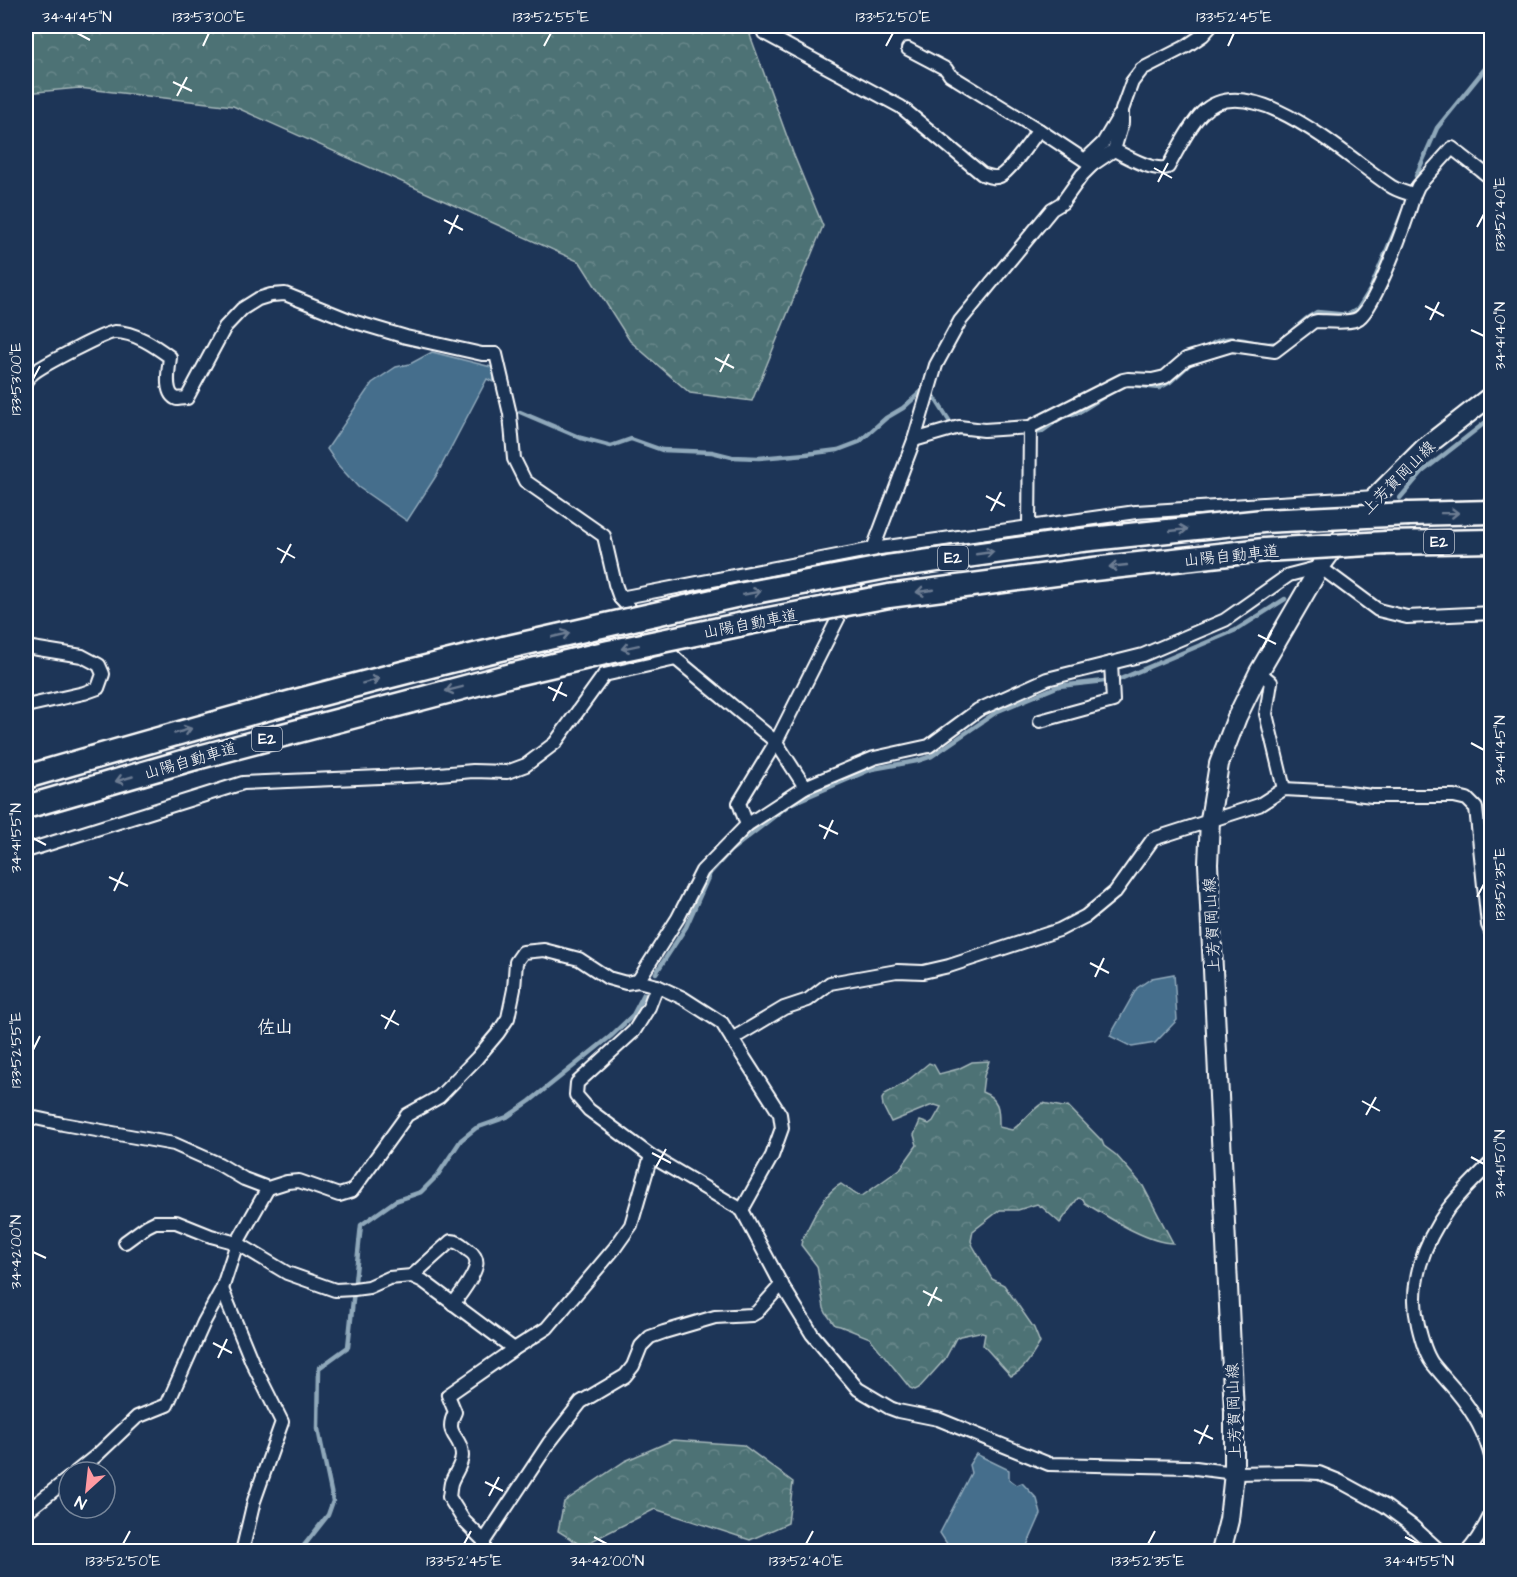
<svg xmlns="http://www.w3.org/2000/svg" width="1517" height="1577" viewBox="0 0 1517 1577" font-family="'Architects Daughter','Klee One',sans-serif">
  <defs>
    <pattern id="forest-crowns" width="20" height="18" patternUnits="userSpaceOnUse" patternTransform="scale(1.5)"><rect width="20" height="18" fill="#4d7275"/><path d="M2 6a3 3 0 1 1 6 0M12 15a3 3 0 1 1 6 0" fill="none" stroke="#68878a"/></pattern>
  </defs>
  <rect width="100%" height="100%" fill="#1d3557"/>
  <filter id="ink" filterUnits="userSpaceOnUse"><feTurbulence type="fractalNoise" baseFrequency=".0167" numOctaves="2"/><feDisplacementMap in="SourceGraphic" scale="12" xChannelSelector="R" yChannelSelector="G"/><feConvolveMatrix kernelMatrix="1 2 1 2 8 2 1 2 1" color-interpolation-filters="sRGB"/></filter>
  <g filter="url(#ink)">
    <!-- forest -->
    <g fill="url(#forest-crowns)" stroke="#a6b8ba" stroke-width="1.5">
      <polygon points="26,26 769,26 750,35 793,153 823,226 752,401 690,393 630,341 580,262 233,106 79,88 26,93"/>
      <path d="M989 1061 984 1076 982 1092C1000 1099 999 1110 999 1127L1012 1130C1024 1122 1031 1110 1043 1103L1063 1107 1068 1106 1102 1141 1104 1146 1116 1155 1143 1186 1173 1243C1147 1243 1108 1217 1085 1203L1083 1199 1078 1198 1060 1223 1042 1207 1037 1204 1018 1210H1000L973 1231 971 1241 973 1246 992 1279 1004 1285 1034 1328 1040 1343C1032 1355 1025 1370 1011 1376L983 1345 985 1334 979 1332 960 1336 956 1338 945 1359 919 1388 915 1390 910 1388 870 1338 840 1326 835 1325 826 1313 824 1308 817 1266 801 1245 802 1240C811 1223 823 1193 841 1184L857 1195 862 1196 900 1169 917 1145 914 1135 920 1121 929 1124 933 1121 941 1107 935 1105 930 1106 891 1122 883 1106 882 1099 885 1094 906 1082 929 1063 934 1065 939 1074 958 1069 972 1062Z"/>
      <polygon points="673,1440 743,1445 793,1482 788,1523 750,1540 655,1509 582,1546 558,1531 564,1502 625,1461"/>
    </g>
    <!-- water -->
    <g fill="#446e8c" stroke="#8fa8ba" stroke-width="1.5">
      <polygon points="432,352 491,367 495,375 493,382 487,379 436,476 407,521 358,487 338,465 327,449 372,383 396,367 410,364"/>
      <polygon points="1174,974 1177,1020 1155,1043 1132,1047 1110,1036 1137,988 1152,978"/>
      <polygon points="976,1454 1009,1470 1009,1479 1017,1485 1022,1483 1037,1499 1041,1514 1026,1548 1019,1551 958,1551 949,1547 940,1533 971,1473 969,1465"/>
    </g>
    <g fill="none" stroke-linecap="round" stroke-linejoin="round">
      <!-- stream -->
      <g stroke="#8fa8ba" stroke-width="4.5">
        <polyline points="1416,176 1437,128 1492,60"/>
        <polyline points="1293,330 1306,319 1317,312 1348,315 1358,309 1370,290 1403,211"/>
        <path d="M1205 349C1232 325 1254 351 1280 342"/>
        <polyline points="1133,385 1159,388 1170,382 1193,361"/>
        <polyline points="520,412 581,438 611,446 631,439 662,450 712,452 732,457 759,458 806,454 838,450 859,442 886,418 903,408 922,391 933,395 957,433 967,434"/>
        <polyline points="1032,433 1041,432 1062,417 1079,412 1111,392"/>
        <polyline points="1400,498 1422,472 1491,418"/>
        <polyline points="1118,680 1236,630 1285,599"/>
        <polyline points="656,973 686,927 710,873 730,851 790,804 872,769 917,761 932,756 998,711 1059,686 1105,681"/>
        <polyline points="299,1552 328,1515 333,1501 318,1429 319,1368 348,1347 361,1225 395,1201 421,1192 437,1176 461,1140 476,1128 507,1117 530,1101 611,1036 633,1015 644,994"/>
      </g>
      <!-- street casing -->
      <g stroke="#fff" stroke-width="16">
        <g id="street">
          <path d="M764 33 901 107 982 174C988 176 994 179 1000 176 1011 170 1031 140 1039 130"/>
          <polyline points="908,49 946,69 950,75 1039,130 1092,165"/>
          <path d="M1114 150C1127 156 1154 173 1168 167 1177 151 1189 126 1202 113 1250 65 1351 161 1392 187 1399 191 1406 193 1414 195L1418 186 1452 148 1492 179"/>
          <polyline points="1085,160 1103,143 1119,116"/>
          <path d="M26 381C27 379 30 375 32 374 41 366 106 332 115 332 135 332 155 346 170 357 169 368 163 394 177 399 177 399 186 398 187 398L225 327 242 309 258 299 271 295 285 294 352 321 406 337 482 354H496L510 414 514 459 525 481 604 536 615 584 620 598 676 659 776 742 805 787"/>
          <path d="M914 440 959 427 984 430 1030 427 1123 380 1128 379 1152 380 1165 377 1186 359 1232 345 1275 351 1313 322 1317 321C1327 321 1350 324 1359 318 1376 306 1407 219 1414 195"/>
          <polyline points="1029,527 1030,427"/>
          <polyline points="620,598 873,549 1136,512 1375,497"/>
          <polyline points="26,647 82,656 99,665 103,674 98,688 84,693 26,706"/>
          <polyline points="1259,672 1271,682 1266,714 1284,789"/>
          <polyline points="1040,721 1113,701 1111,663"/>
          <polyline points="747,825 739,803 776,742 873,549 914,440 936,365 960,321 1052,209 1062,203 1082,175 1092,165 1114,150 1122,123 1122,110 1132,82 1142,69 1185,47 1203,35 1211,26"/>
          <polyline points="26,851 243,783 427,775 473,771 507,772 526,765 555,743 604,675 676,659"/>
          <polyline points="638,981 678,918 702,871 747,825 805,787 874,758 929,746 978,710 1047,679 1143,655 1225,620 1289,575 1320,567 1378,610 1407,617 1492,613"/>
          <polyline points="657,986 683,998 722,1023 732,1039 784,1008 808,1000 830,983 897,971 923,972 949,966 1059,930 1086,916 1115,892 1153,839 1259,805 1284,789 1340,792 1372,796 1454,796 1467,799 1476,808 1488,925 1492,934"/>
          <polyline points="732,1039 780,1114 782,1128 772,1156 742,1210"/>
          <polyline points="26,1116 63,1124 174,1144 219,1164 244,1179 268,1188 287,1182 299,1181 339,1195 352,1191 407,1115 439,1097 477,1058 498,1033 508,1018 514,989 516,962 523,952 544,950 579,959 608,978 626,983 638,981 657,986 649,1007 634,1031 577,1083 576,1095 589,1110 651,1156 742,1210 780,1282 812,1334 858,1389 890,1408 898,1411 938,1419 1049,1464 1188,1467 1234,1473 1298,1472 1319,1473 1339,1481 1385,1506 1411,1525 1441,1552"/>
          <path d="M1492 1162C1477 1177 1461 1192 1448 1209 1424 1242 1408 1284 1418 1325 1421 1338 1425 1353 1432 1363 1440 1373 1448 1382 1456 1391 1473 1411 1486 1436 1492 1460"/>
          <polyline points="125,1242 147,1226 155,1222 176,1222 211,1236 237,1243 287,1273 335,1290 354,1289 369,1287 389,1278 412,1276 423,1281 514,1349"/>
          <path d="M412 1276 451 1241C458 1241 462 1245 468 1250 473 1253 478 1259 476 1266 474 1276 460 1295 453 1304"/>
          <polyline points="222,1289 252,1362 282,1422 254,1501 242,1552"/>
          <polyline points="76,1472 96,1456 137,1417 167,1405 204,1322 222,1289 237,1243 268,1188"/>
          <polyline points="26,1512 69,1478"/>
          <path d="M484 1541 464 1521 449 1497C450 1492 450 1487 451 1483 454 1474 462 1465 462 1456 462 1435 443 1436 455 1412L448 1395 514 1349 547 1328 614 1249 631 1225 651 1156"/>
          <polyline points="481,1552 484,1548 484,1541 549,1443 581,1402 625,1376 633,1366 641,1346 650,1337 664,1332 715,1317 752,1315 757,1312 782,1284"/>
          <path d="M1467 1552C1478 1540 1485 1527 1492 1512"/>
        </g>
      </g>
      <!-- secondary casing -->
      <g stroke="#fff" stroke-width="22">
        <polyline id="secondary" points="1221,1552 1229,1520 1234,1473 1234,1412 1208,864 1210,820 1219,764 1237,717 1259,672 1320,567 1345,533 1375,497 1424,448 1492,395"/>
      </g>
      <!-- highway casing -->
      <g stroke="#fff" stroke-width="27">
        <g id="highway">
          <polyline points="1409,514 1492,512"/>
          <polyline points="1386,543 1492,541"/>
          <path d="M26 777C184 731 343 686 504 648"/>
          <polyline points="26,807 196,758 511,675"/>
        </g>
      </g>
      <!-- street -->
      <use href="#street" stroke="#1d3557" stroke-width="12"/>
      <!-- secondary -->
      <use href="#secondary" stroke="#1d3557" stroke-width="18"/>
      <!-- highway -->
      <use href="#highway" stroke="#1d3557" stroke-width="22"/>
      <!-- highway-bridge casing -->
      <g stroke="#fff" stroke-width="27" stroke-linecap="butt">
        <g id="highway-bridge">
          <polyline points="504,648 744,594 887,567 1082,540 1263,521 1409,514"/>
          <polyline points="511,675 609,652 748,623 889,596 1094,569 1264,550 1386,543"/>
        </g>
      </g>
      <!-- highway-bridge -->
      <use href="#highway-bridge" stroke="#1d3557" stroke-width="22"/>
    </g>
    <!-- one-way arrows -->
    <defs><path id="oneway-shaft" d="M-6 0H5M1.5-3L5.5 0L1.5 3" fill="none" stroke-width="1.6" stroke-linecap="round" stroke-linejoin="round" transform="scale(1.5)"/></defs>
    <g stroke="#6c7c92">
      <use href="#oneway-shaft" transform="translate(1450 513) rotate(-1)"/>
      <use href="#oneway-shaft" transform="translate(1179 530) rotate(-6)"/>
      <use href="#oneway-shaft" transform="translate(985 553) rotate(-8)"/>
      <use href="#oneway-shaft" transform="translate(1118 566) rotate(174)"/>
      <use href="#oneway-shaft" transform="translate(925 591) rotate(172)"/>
      <use href="#oneway-shaft" transform="translate(752 593) rotate(-11)"/>
      <use href="#oneway-shaft" transform="translate(561 635) rotate(-13)"/>
      <use href="#oneway-shaft" transform="translate(630 647) rotate(168)"/>
      <use href="#oneway-shaft" transform="translate(371 681) rotate(-15)"/>
      <use href="#oneway-shaft" transform="translate(454 689) rotate(166)"/>
      <use href="#oneway-shaft" transform="translate(183 731) rotate(-16)"/>
      <use href="#oneway-shaft" transform="translate(124 779) rotate(164)"/>
    </g>
  </g>
  <!-- ticks -->
  <path fill="none" stroke="#fff" stroke-width="2" d="M77 33 90 40M203 46 209 33M544 46 551 33M886 46 893 33M1228 46 1234 33M173 82 192 91M177 96 187 77M1154 168 1172 178M1158 182 1168 163M444 220 463 230M1477 227 1484 214M449 234 458 215M1425 306 1444 316M1430 320 1439 302M1471 330 1484 336M715 358 734 368M720 372 729 354M33 379 40 366M986 496 1005 506M991 511 1001 492M277 548 295 558M281 563 291 544M1258 635 1276 644M1262 649 1272 630M548 687 567 696M553 701 562 682M1471 743 1484 750M819 825 838 834M33 838 46 845M824 839 833 820M109 877 128 886M114 891 123 872M1477 897 1484 884M1090 963 1109 973M1095 977 1104 958M381 1015 399 1025M385 1029 395 1010M33 1050 40 1036M1362 1101 1380 1111M1366 1115 1376 1097M652 1153 671 1163M1471 1157 1484 1164M656 1167 666 1149M33 1252 46 1258M923 1291 942 1301M928 1306 937 1287M213 1343 232 1353M218 1358 227 1339M1194 1430 1213 1439M1199 1444 1208 1425M485 1482 503 1491M489 1496 499 1477M594 1537 607 1544M1405 1537 1419 1544M123 1544 130 1531M464 1544 471 1531M806 1544 813 1531M1148 1544 1155 1531"/>
  <g text-anchor="middle" stroke-width="6" stroke-linejoin="round" paint-order="stroke">
    <!-- shield labels -->
    <g fill="#1d3557" stroke="#bbc2cd" stroke-width="1.5">
      <rect x="1424" y="530" width="30" height="24" rx="4.5"/>
      <rect x="938" y="546" width="30" height="24" rx="4.5"/>
      <rect x="252" y="727" width="30" height="24" rx="4.5"/>
    </g>
    <g font-size="15" font-weight="bold" fill="#fff">
      <text x="1439" y="547">E2</text>
      <text x="953" y="563">E2</text>
      <text x="267" y="744">E2</text>
    </g>
    <!-- street labels -->
    <g font-size="16" fill="#fff" stroke="#1d3557">
      <text transform="translate(1398 477) rotate(-45)" y="6">上芳賀岡山線</text>
      <text transform="translate(1231 555) rotate(-6)" y="6">山陽自動車道</text>
      <text transform="translate(750 623) rotate(-11)" y="6">山陽自動車道</text>
      <text transform="translate(190 760) rotate(-16)" y="6">山陽自動車道</text>
      <text transform="translate(1211 925) rotate(-93)" y="6">上芳賀岡山線</text>
      <text transform="translate(1233 1411) rotate(-92)" y="6">上芳賀岡山線</text>
    </g>
    <!-- neighbourhood labels -->
    <g font-size="18" font-weight="bold" fill="#fff" stroke="#1d3557">
      <text x="275" y="1033">佐山</text>
    </g>
  </g>
  <!-- margin -->
  <rect width="1517" height="1577" fill="none" stroke="#1d3557" stroke-width="66"/>
  <!-- north arrow -->
  <g transform="translate(87 1490) rotate(207)"><circle r="28" fill="#1d3557" stroke="#77869a" stroke-width="1.5"/>
  <path d="M0-4.5L10 22L0 15L-10 22Z" fill="#ff9aa2"/>
  <text y="-9" font-size="16" font-weight="bold" text-anchor="middle" fill="#ffffff">N</text>
  </g>
  <rect x="33" y="33" width="1451" height="1511" fill="none" stroke="#fff" stroke-width="2"/>
  <g font-size="15" text-anchor="middle" fill="#fff">
    <text x="77" y="22">34°41'45"N</text>
    <text x="209" y="22">133°53'00"E</text>
    <text x="551" y="22">133°52'55"E</text>
    <text x="893" y="22">133°52'50"E</text>
    <text x="1234" y="22">133°52'45"E</text>
    <text transform="translate(1500 214) rotate(-90)" y="5">133°52'40"E</text>
    <text transform="translate(1500 336) rotate(-90)" y="5">34°41'40"N</text>
    <text transform="translate(16 379) rotate(-90)" y="5">133°53'00"E</text>
    <text transform="translate(1500 750) rotate(-90)" y="5">34°41'45"N</text>
    <text transform="translate(16 838) rotate(-90)" y="5">34°41'55"N</text>
    <text transform="translate(1500 884) rotate(-90)" y="5">133°52'35"E</text>
    <text transform="translate(16 1050) rotate(-90)" y="5">133°52'55"E</text>
    <text transform="translate(1500 1164) rotate(-90)" y="5">34°41'50"N</text>
    <text transform="translate(16 1252) rotate(-90)" y="5">34°42'00"N</text>
    <text x="123" y="1566">133°52'50"E</text>
    <text x="464" y="1566">133°52'45"E</text>
    <text x="607" y="1566">34°42'00"N</text>
    <text x="806" y="1566">133°52'40"E</text>
    <text x="1148" y="1566">133°52'35"E</text>
    <text x="1419" y="1566">34°41'55"N</text>
  </g>
</svg>
